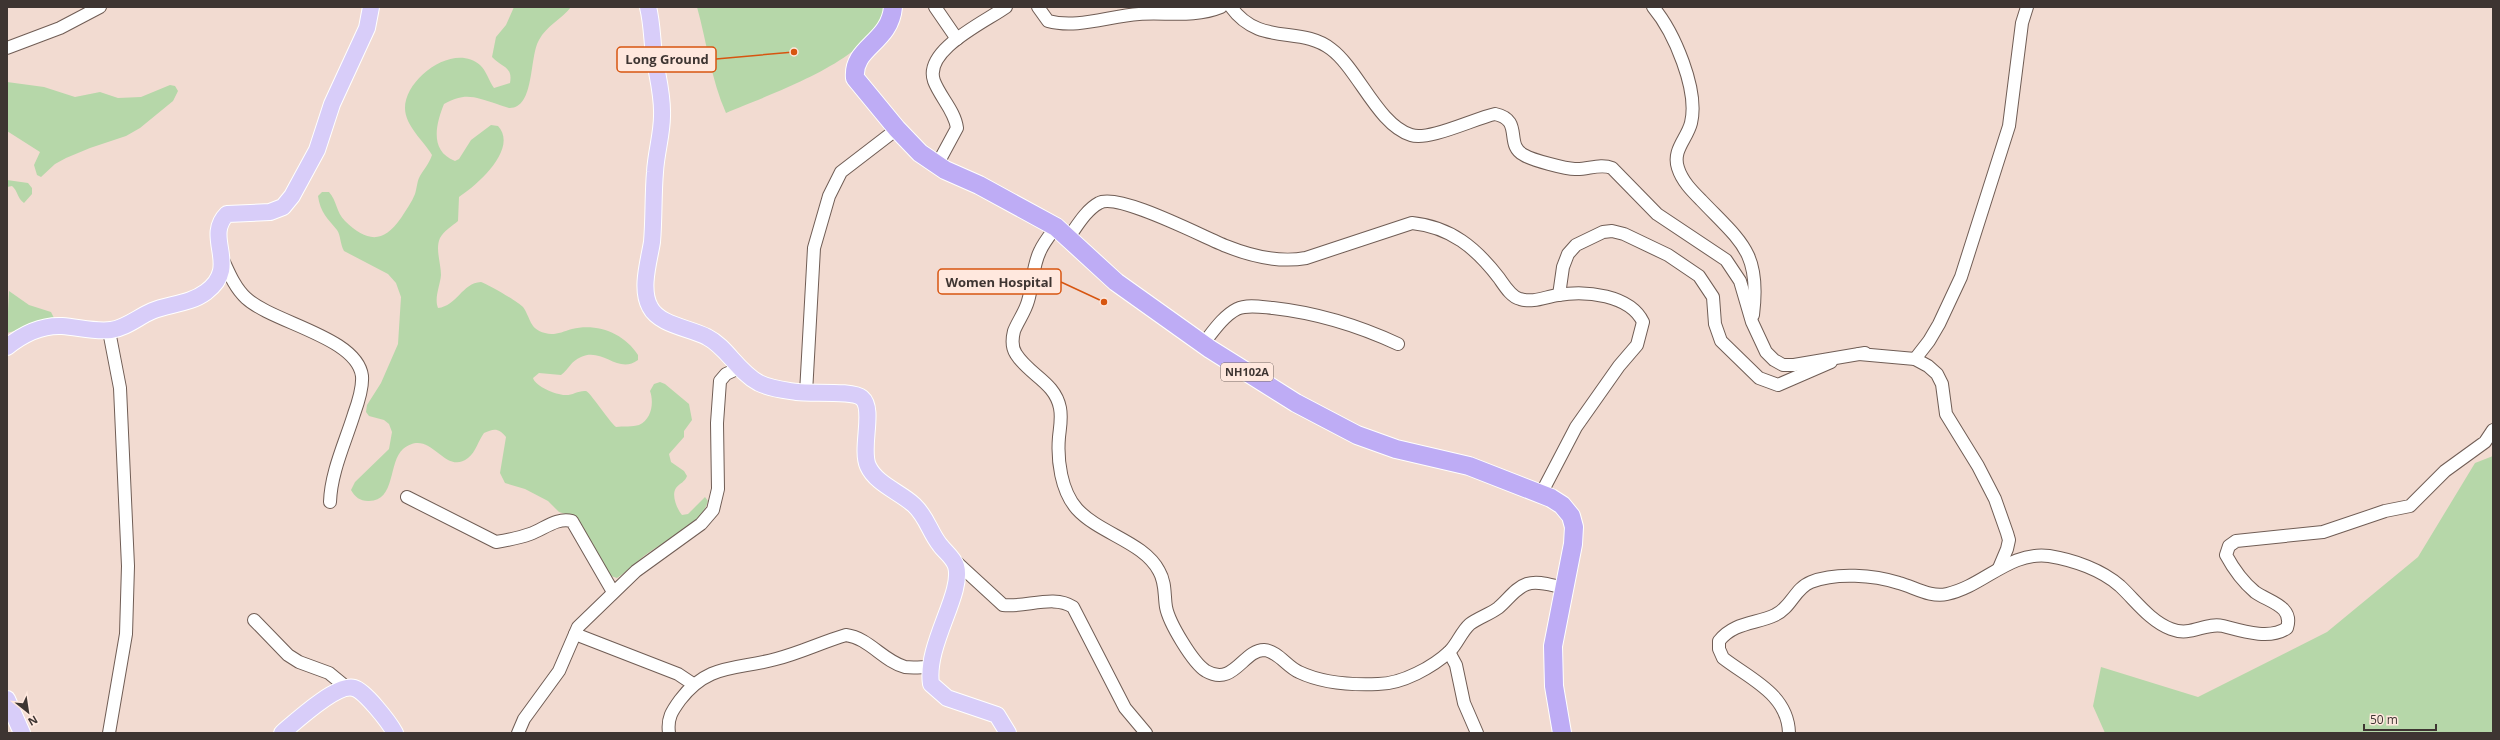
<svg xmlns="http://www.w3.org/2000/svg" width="2500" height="740" viewBox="0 0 2500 740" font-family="'Open Sans',sans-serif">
  <rect width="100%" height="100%" fill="#f2dbd1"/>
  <!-- green -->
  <g fill="#b6d7a9">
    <path d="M514 7H571C562 19 546 26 539 40 529 57 535 109 509 108 505 107 500 105 497 104 475 97 465 92 444 104 436 124 429 151 455 161L459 159 471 140 491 125 498 126C519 149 476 186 459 197L458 221C452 226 444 231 440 238 435 249 441 263 441 275 440 286 434 298 438 308 457 306 462 283 481 282 487 284 519 302 523 307 531 318 529 329 545 333 554 336 562 332 572 329 597 323 624 333 638 355V360C618 375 603 347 581 357 571 361 569 369 561 375L539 373 533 378C535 386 556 395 565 395 571 396 579 390 586 391 590 392 608 420 616 427 623 426 633 427 639 425 652 419 654 402 650 391L654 384 660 382 665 384 689 404 692 420 684 431V437L669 454 671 462 684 471 687 476C685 482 680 483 676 488 671 495 677 509 682 515L688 514 705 497 708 501C701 526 668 539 648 553 637 561 628 571 617 578L611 576 572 516 559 512 548 501 525 489 505 483 500 473 506 437C499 428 494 428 484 433 478 441 476 452 468 458 444 477 431 426 403 449 388 462 396 502 368 501 360 501 355 497 351 490L355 482 389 449 392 432 389 424 384 420 369 416 366 412 367 405 381 383 398 344 401 297 396 283 388 274 344 251C340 244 341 236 337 230 328 219 320 212 318 196L322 192H329C337 201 336 212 345 221 367 242 383 244 401 218 406 210 412 202 415 194 417 188 417 181 420 176 424 169 429 164 432 155 424 141 405 126 405 108 405 78 454 42 480 65 486 70 489 81 494 88L510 83C513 66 502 68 492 57L496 37 506 25Z"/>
    <path d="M697 7H887C874 60 772 93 726 113 711 79 707 43 697 7Z"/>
    <polygon points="7,82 44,87 75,97 100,92 118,98 141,97 170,85 175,86 178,91 173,101 140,128 126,136 90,148 66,158 55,164 41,177 37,175 34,165 40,152 7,131"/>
    <path d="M7 180 28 183 32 188V194L24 203C17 198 18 191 12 186L7 187Z"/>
    <polygon points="9,291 29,305 51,312 55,320 7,333"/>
    <polygon points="2493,456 2493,733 2105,733 2093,706 2101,667 2198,697 2327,632 2418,557 2475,463"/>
  </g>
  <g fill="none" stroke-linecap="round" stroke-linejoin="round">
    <!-- minor casing -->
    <g stroke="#705d55" stroke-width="14">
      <g id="minor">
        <polyline points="935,7 957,39"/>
        <path d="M1038 7 1048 21C1077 29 1109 16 1139 14 1166 12 1194 18 1221 7"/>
        <path d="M1231 7C1260 47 1300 25 1331 49 1358 69 1378 125 1411 135 1429 141 1473 119 1495 114 1524 120 1504 145 1524 155 1532 160 1566 169 1575 169 1587 170 1600 163 1612 168L1657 214 1726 260 1740 281 1752 322 1766 352 1774 360 1783 365H1794L1865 353"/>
        <path d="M1653 7C1674 32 1699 90 1691 123 1687 139 1672 150 1678 168 1682 181 1692 191 1701 200 1741 242 1761 252 1753 315"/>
        <polyline points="7,48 60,28 100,7"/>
        <path d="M937 165 957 128C955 111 940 97 934 81 923 50 985 22 1006 7"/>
        <path d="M1056 227C1050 235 1044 242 1040 251 1032 267 1033 285 1028 301 1025 312 1018 321 1014 331 1012 339 1012 348 1016 354 1029 375 1055 382 1060 408 1062 418 1060 427 1059 437 1057 460 1061 491 1077 509 1100 534 1144 542 1159 571 1166 583 1164 595 1166 607 1169 623 1193 663 1206 671 1234 687 1243 650 1264 650 1278 651 1287 667 1299 672 1322 683 1354 685 1378 684 1402 684 1433 667 1450 651 1458 643 1461 632 1470 624 1478 618 1490 614 1498 608 1508 600 1515 588 1527 584 1539 580 1553 586 1565 588"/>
        <path d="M1069 237C1077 226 1086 210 1099 203 1118 192 1203 237 1226 246 1251 256 1279 263 1306 258L1412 223C1451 227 1476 248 1499 278 1504 285 1511 297 1520 299 1533 303 1545 297 1558 295 1586 290 1630 295 1643 322L1637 345 1619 366 1576 427 1541 494"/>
        <path d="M223 260C229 273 235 288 246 298 273 323 357 337 362 376 363 388 358 403 354 414 345 443 331 472 330 502"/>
        <polyline points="1559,295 1563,267 1568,254 1576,245 1603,232 1612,231 1624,234 1668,255 1699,276 1713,297 1715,324 1721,341 1759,378 1778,385 1831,362"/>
        <polyline points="109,331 120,388 128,566 126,634 109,733"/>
        <path d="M1203 344C1212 333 1223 316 1237 309 1247 304 1262 307 1273 308 1318 313 1357 325 1398 344"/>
        <polyline points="1859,354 1915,359 1928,366 1937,374 1942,384 1946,414 1978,466 1995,499 2007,533 2009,540 2007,549 1999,568"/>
        <polyline points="1915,359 1929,341 1939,324 1961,277 2009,126 2022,23 2027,7"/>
        <polyline points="806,393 814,248 829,196 841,172 897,129"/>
        <path d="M407 497 496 542C508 540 519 538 530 534 544 529 557 517 572 521L613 592"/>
        <path d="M954 560 1003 605C1025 608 1054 594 1073 607L1125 708 1146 733"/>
        <polyline points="254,620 288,655 299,662 329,673 346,687"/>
        <polyline points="575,634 678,674 693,684"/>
        <polyline points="1449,652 1456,665 1464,703 1477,733"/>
        <polyline points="518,733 524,719 559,671 578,627 636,571 701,524 713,510 718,489 717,423 720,381 726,374 739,368"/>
        <path d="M669 733C667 718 672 711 680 700 708 663 736 670 776 659 800 653 822 642 846 635 869 638 883 661 905 667 913 668 922 667 930 667"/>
        <path d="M1789 733C1788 694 1750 679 1723 658L1719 649V641C1734 622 1756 624 1775 615 1791 608 1795 588 1811 582 1836 572 1874 575 1899 583 1914 587 1931 598 1947 594 1984 586 2009 551 2049 556 2074 560 2102 570 2120 586 2136 601 2150 621 2171 629 2191 637 2205 622 2223 626 2242 631 2270 640 2287 628 2294 606 2269 602 2255 592 2243 582 2233 568 2226 555L2229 546 2236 541 2323 532 2385 511 2410 506 2445 471 2485 442 2493 430"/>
      </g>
    </g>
    <!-- major casing -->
    <g stroke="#fff" stroke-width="18">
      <g id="major">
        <path d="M648 7C652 23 652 39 654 55 657 75 663 95 662 116 662 134 656 153 655 172 653 195 654 219 652 242 649 261 640 289 650 307 659 325 690 328 707 337 727 347 737 371 759 383 771 389 784 390 797 392 811 394 853 390 862 398 875 409 860 448 868 466 876 484 900 492 914 505 927 517 930 533 940 545 945 552 953 557 956 566 964 593 925 645 931 684L947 698 997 715 1008 733"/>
        <path d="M7 347C23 334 41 325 62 326 78 327 94 332 111 330 126 328 138 317 152 311 169 304 190 304 206 292 241 266 203 238 227 214L270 212 283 207 292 196 317 150 332 104 367 28 371 7"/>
        <polyline points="7,699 22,733"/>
        <path d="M282 733C295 722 337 683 354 688 365 691 389 722 395 733"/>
      </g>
    </g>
    <!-- highway casing -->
    <g stroke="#fff" stroke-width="20">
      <path id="highway" d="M893 7C890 43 852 47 855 78L897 129 920 153 945 170 979 185 1056 227 1116 282 1210 349 1296 403 1357 435 1396 449 1469 466 1551 498 1562 505 1571 516 1574 527 1573 544 1553 646 1554 686 1562 733"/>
    </g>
    <!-- minor -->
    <use href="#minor" stroke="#fff" stroke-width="12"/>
    <!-- major -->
    <use href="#major" stroke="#d8cdf9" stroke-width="16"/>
    <!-- highway -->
    <use href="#highway" stroke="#beacf5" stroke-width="18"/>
  </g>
  <g text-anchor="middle" stroke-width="3.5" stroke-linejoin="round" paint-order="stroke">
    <!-- shield labels -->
    <rect fill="#ffe8de" stroke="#786b66" stroke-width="1" x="1221" y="363" width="52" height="18" rx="3"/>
    <g font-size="11" font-weight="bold" fill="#3e3532">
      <text x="1247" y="376">NH102A</text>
    </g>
  </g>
  <!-- callouts -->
  <path fill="none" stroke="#d75510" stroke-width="1.5" d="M794 52L716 59M1104 302L1061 282"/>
  <g fill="#d75510" stroke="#ffe8de" stroke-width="1.5">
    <circle cx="794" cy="52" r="4"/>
    <circle cx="1104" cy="302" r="4"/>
  </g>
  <g fill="#ffe8de" stroke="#d75510" stroke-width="1.5">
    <rect x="617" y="47" width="99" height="25" rx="4"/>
    <rect x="938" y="269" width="123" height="25" rx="4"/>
  </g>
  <g font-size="13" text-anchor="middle" font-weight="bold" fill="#3e3532">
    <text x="667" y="64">Long Ground</text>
    <text x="999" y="287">Women Hospital</text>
  </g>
  <!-- border -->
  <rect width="2500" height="740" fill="none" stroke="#3e3532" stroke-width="16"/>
  <!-- north arrow -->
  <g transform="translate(28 712) rotate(150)" stroke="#ffe8de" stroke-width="3" paint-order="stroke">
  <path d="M0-3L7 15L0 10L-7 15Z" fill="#3e3532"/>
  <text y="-6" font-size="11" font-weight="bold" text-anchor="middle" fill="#3e3532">N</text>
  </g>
  <!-- scale -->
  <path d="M2364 724v6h72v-6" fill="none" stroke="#3e3532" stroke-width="2"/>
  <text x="2370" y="724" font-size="12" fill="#3e3532" stroke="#ffe8de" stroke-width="3" paint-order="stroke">50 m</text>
</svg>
